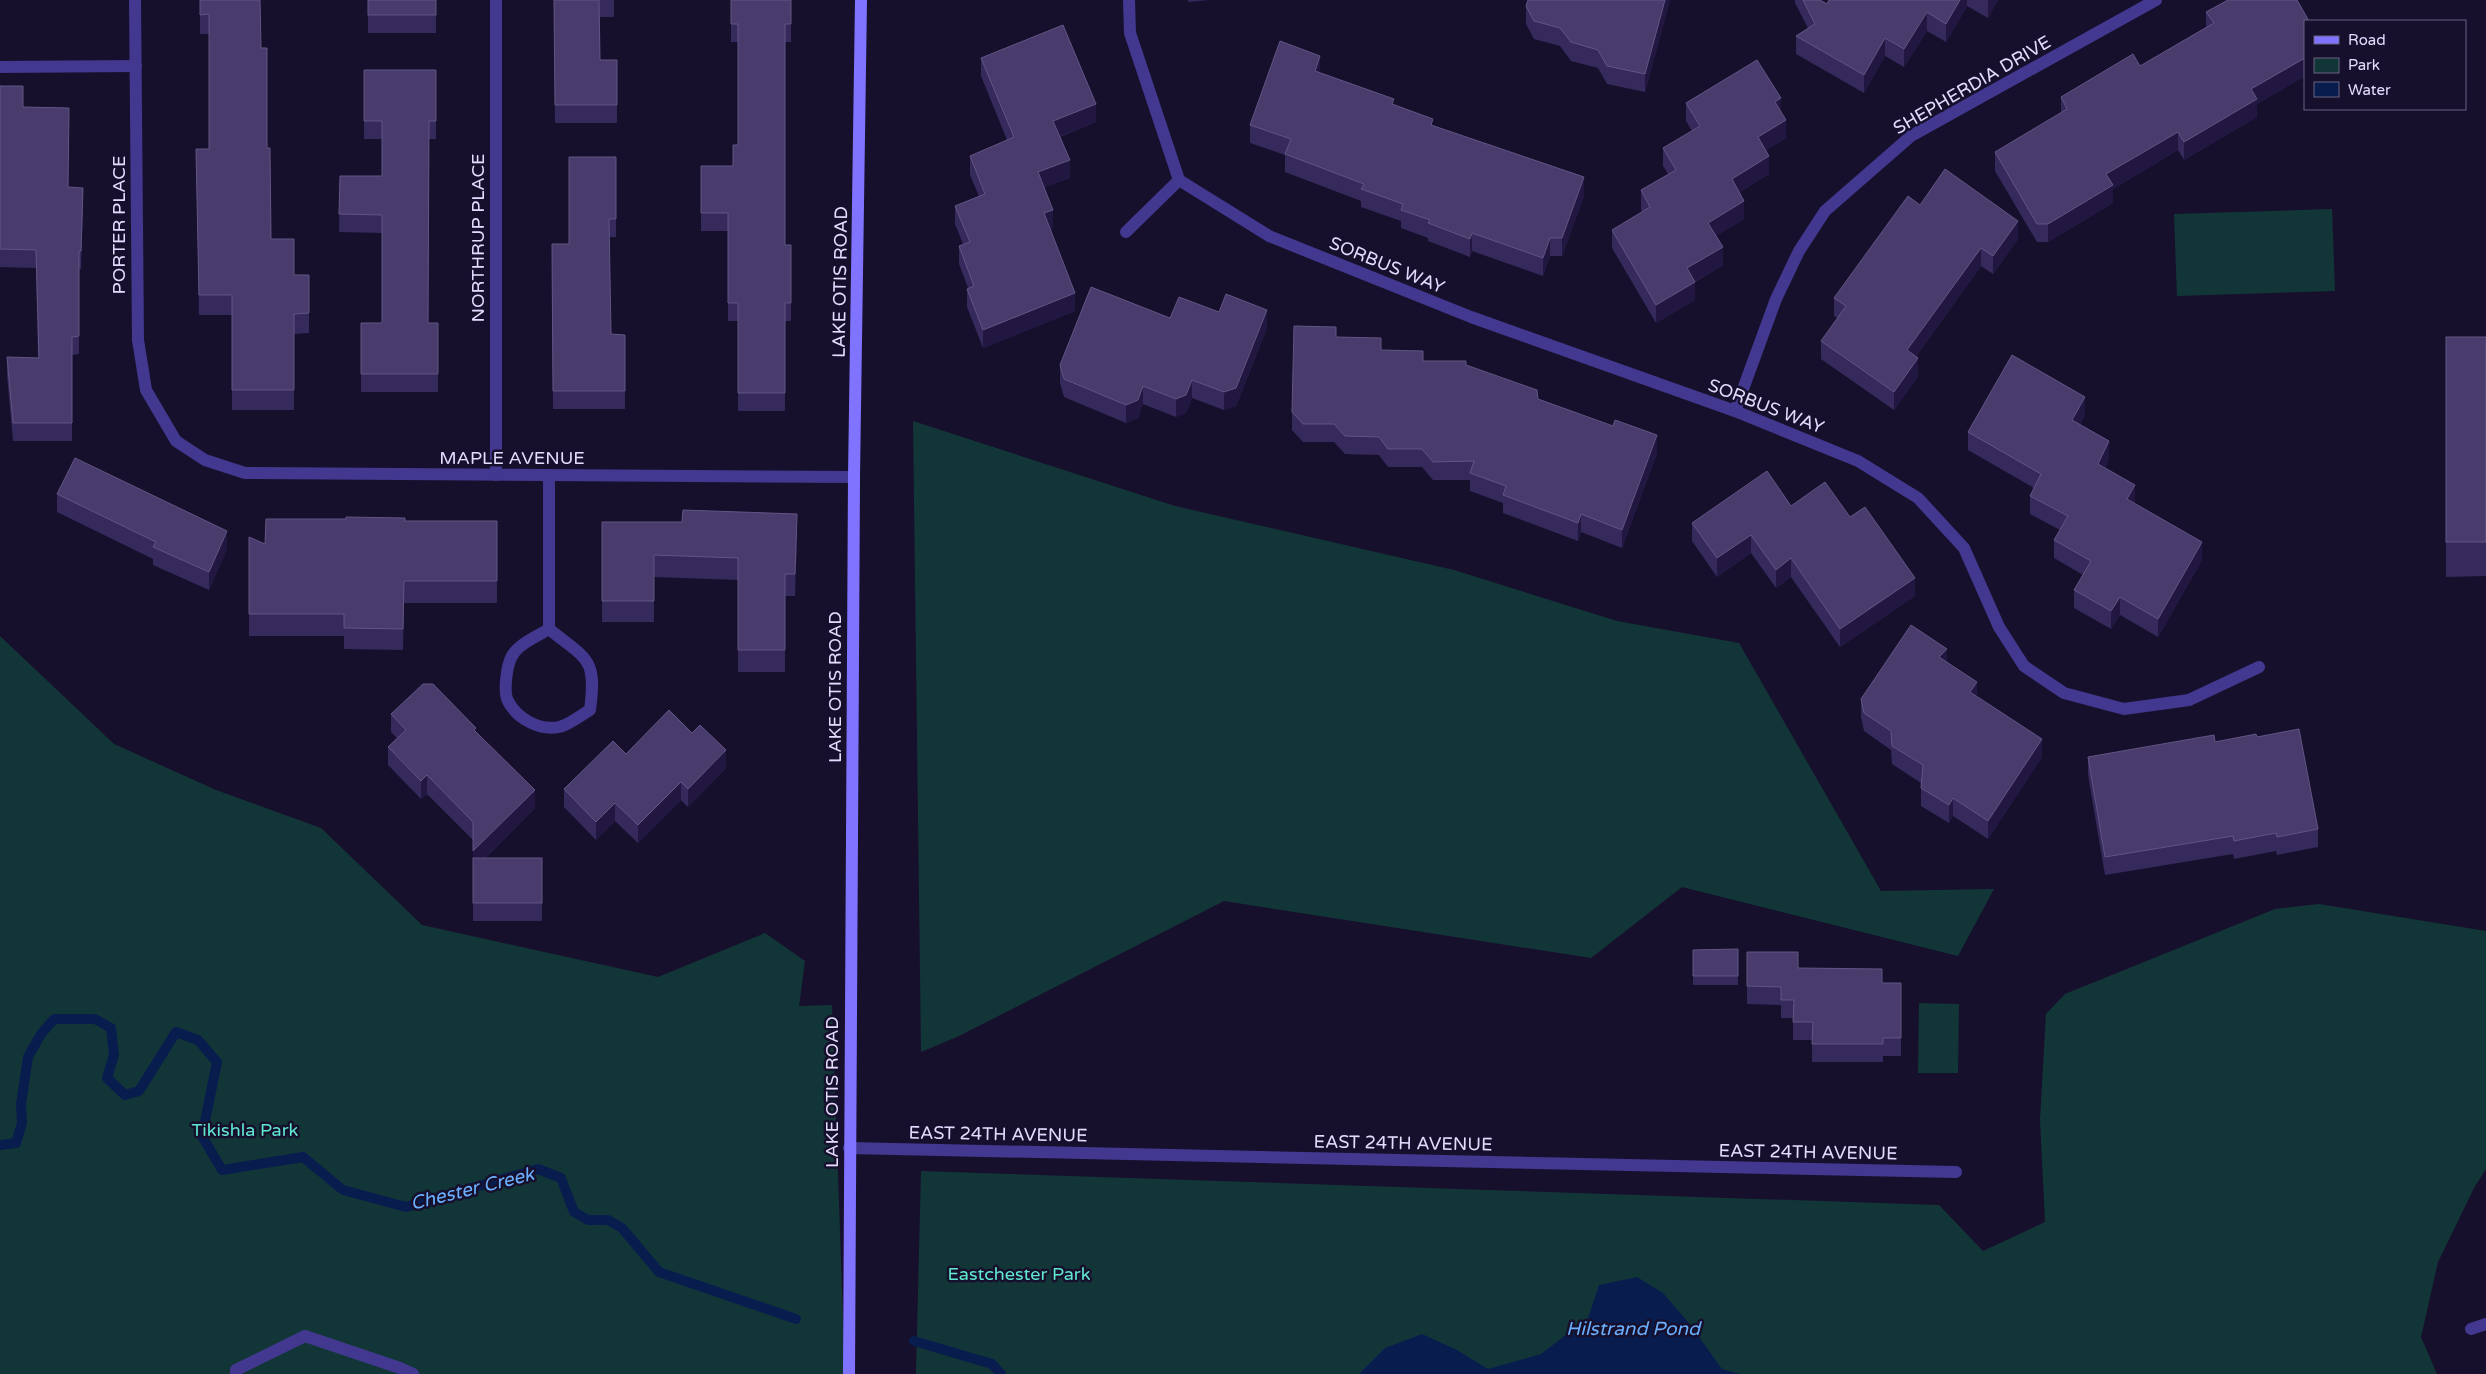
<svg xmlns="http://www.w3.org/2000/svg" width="2486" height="1374" viewBox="0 0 2486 1374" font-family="'Varela Round',sans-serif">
  <rect width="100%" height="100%" fill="#17102d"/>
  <!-- green -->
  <g fill="#123638">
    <polygon points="2332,209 2335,291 2177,296 2174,214"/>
    <polygon points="913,421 1175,506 1454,570 1617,621 1739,643 1881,891 1994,889 1958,956 1682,887 1591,958 1224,901 959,1036 921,1052"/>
    <polygon points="0,636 114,744 216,790 321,828 422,925 658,977 765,933 805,961 799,1006 832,1005 845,1374 0,1374"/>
    <polygon points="2319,904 2486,931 2486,1169 2474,1188 2438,1262 2421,1337 2437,1374 916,1374 921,1171 1939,1205 1983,1251 2045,1222 2040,1120 2046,1014 2065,994 2275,909"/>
    <polygon points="1919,1003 1959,1004 1958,1073 1918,1073"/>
  </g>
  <!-- water -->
  <polygon fill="#081d4e" points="1637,1277 1663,1293 1689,1323 1722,1369 1740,1374 1359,1374 1385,1348 1422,1334 1457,1350 1488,1369 1541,1354 1588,1318 1599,1285"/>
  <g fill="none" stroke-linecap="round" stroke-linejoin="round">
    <!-- stream -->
    <g stroke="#081d4e" stroke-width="10">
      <polyline points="0,1145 16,1143 22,1123 21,1104 28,1057 41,1034 54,1019 95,1019 111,1028 114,1055 107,1078 125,1095 139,1091 176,1032 198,1040 217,1062 202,1136 222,1170 303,1157 343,1190 406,1207 538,1169 561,1178 574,1212 588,1220 608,1220 622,1228 659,1272 796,1319"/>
      <polyline points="914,1341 992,1364 1001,1374"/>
    </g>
    <!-- lane -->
    <g stroke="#42388f" stroke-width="12">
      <polyline points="2471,1329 2486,1324"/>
      <polyline points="236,1374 236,1370 305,1336 400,1368 413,1374"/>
    </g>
    <!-- street -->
    <g stroke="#42388f" stroke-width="12">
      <polyline points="135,0 138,340 146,390 176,441 205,460 245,473 854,477"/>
      <polyline points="496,0 496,475"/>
      <polyline points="1129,0 1130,33 1179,180"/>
      <polyline points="0,67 136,66"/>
      <polyline points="1126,232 1179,180 1269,236 1471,317 1735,411 1858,461 1918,498 1964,548 1999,627 2024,666 2064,693 2124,709 2189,700 2259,667"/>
      <polyline points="1735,411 1776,299 1799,251 1825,211 1911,136 2156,0"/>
      <path d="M549 476V629C538 636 518 644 512 656 507 664 503 692 508 701 517 719 540 731 559 727 569 725 581 715 590 710 597 657 587 660 549 629"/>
      <polyline points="849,1148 1956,1172"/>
    </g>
    <!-- secondary -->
    <polyline stroke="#8073ff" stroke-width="12" points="849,1374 854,477 861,0"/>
  </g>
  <!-- wall -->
  <g fill="#36295b">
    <polygon points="200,0 261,48 271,239 294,275 309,275 309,333 294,334 294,410 232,410 232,315 199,315 196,149 209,149 209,34 200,34"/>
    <rect x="368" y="0" width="68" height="33"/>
    <polygon points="554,0 614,0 614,17 600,17 600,60 617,60 617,123 555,123"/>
    <polygon points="731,0 791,0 791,42 785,42 785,245 791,245 791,321 785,321 785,411 738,411 738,321 728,321 728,231 701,231 701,166 733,166 738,145 738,42 731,42"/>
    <polygon points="1188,0 1209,0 1188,2"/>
    <polygon points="1528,0 1670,0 1645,92 1607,84 1598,68 1571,61 1560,46 1534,39 1526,24 1526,6"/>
    <polygon points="1795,0 1820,0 1827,4 1829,0 1998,0 1988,18 1967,6 1946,42 1927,31 1904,67 1885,56 1864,93 1796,54 1796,36 1808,28 1795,3"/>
    <polygon points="2206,12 2305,21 2305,76 2257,104 2257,117 2184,160 2178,150 2113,189 2113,203 2048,242 2037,242 1995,171 1995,152 2061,113 2061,97 2140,66 2206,27"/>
    <polygon points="981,58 1096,122 1060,137 1070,178 1044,187 1053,228 1050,229 1075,311 983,348 967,307 967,289 968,288 959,264 959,246 963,244 955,224 955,206 979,196 970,175 970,156 1007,140 981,76"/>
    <polygon points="364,70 436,70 436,139 429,139 428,323 438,323 438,392 361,392 361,323 382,323 382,233 339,232 340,176 382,176 382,139 364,139"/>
    <polygon points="1320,73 1394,105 1433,126 1584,196 1562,256 1550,256 1543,276 1472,251 1470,257 1428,241 1428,238 1401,228 1401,221 1361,207 1361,201 1285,172 1285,155 1250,143 1250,125"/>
    <polygon points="0,86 23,107 68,187 83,206 81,269 79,269 79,354 72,355 72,441 13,441 7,375 7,357 38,358 36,268 0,267"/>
    <polygon points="1686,103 1781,111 1786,138 1766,150 1769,174 1740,192 1744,219 1716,236 1723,265 1695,282 1695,300 1656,323 1612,248 1612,230 1642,212 1641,209 1641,190 1668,174 1663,166 1663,148 1692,131 1686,121"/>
    <polygon points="616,157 616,237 609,237 611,334 625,335 625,409 553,409 552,244 569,244"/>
    <polygon points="1920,205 2018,239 1993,274 1981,266 1916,356 1918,376 1894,410 1821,359 1821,341 1838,318 1834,316 1834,298"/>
    <polygon points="1219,312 1267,328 1236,406 1224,410 1192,398 1186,413 1176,417 1143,404 1138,418 1126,423 1064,397 1060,383 1060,365 1170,318"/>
    <polygon points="1336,337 1381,350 1423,361 1466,365 1538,399 1657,453 1622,548 1581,532 1578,541 1503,513 1503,503 1470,491 1470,480 1433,480 1422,467 1388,467 1379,455 1345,454 1334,442 1303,442 1292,430 1292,412"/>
    <polygon points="2446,337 2486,337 2486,576 2446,577"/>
    <polygon points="2085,415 2080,424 2109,459 2105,468 2135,503 2134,504 2202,560 2158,637 2120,615 2111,629 2074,608 2074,590 2083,575 2054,558 2054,540 2060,530 2030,514 2030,496 2034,488 1968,450 1968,432"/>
    <polygon points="57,494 227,549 209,590 153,565 153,559 57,512"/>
    <polygon points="1791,506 1850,517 1915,596 1840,647 1791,577 1776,588 1751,553 1717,577 1692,541 1692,523"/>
    <polygon points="405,521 497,521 497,603 404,603 403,650 344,649 344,636 249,636 249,537 265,544"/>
    <polygon points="602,522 797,536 795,596 785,596 785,672 738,672 738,580 654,577 654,622 602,622"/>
    <polygon points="1947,662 1977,697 2042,757 1988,839 1953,816 1949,823 1921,806 1921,783 1892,764 1891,750 1864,731 1861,717 1861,699"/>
    <polygon points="391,714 476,732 535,808 485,858 542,858 542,921 473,921 473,840 427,794 421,799 388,765 388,747 397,738 391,732"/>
    <polygon points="2257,737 2318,829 2318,847 2277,855 2276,851 2234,859 2233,854 2105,875 2088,775 2088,757"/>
    <polygon points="626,754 726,768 688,807 681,800 638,843 615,821 596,840 564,807 564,789"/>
    <polygon points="1738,949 1738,985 1693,985 1693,950"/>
    <polygon points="1747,952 1798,968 1882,983 1901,983 1901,1056 1883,1056 1883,1062 1812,1062 1812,1040 1793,1040 1793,1018 1781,1018 1781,1005 1747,1004"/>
  </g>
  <!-- shaded-wall -->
  <g fill="#221741">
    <polygon points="1665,0 1670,0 1645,92 1645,74"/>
    <polygon points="1960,0 1967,0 1967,6 1946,42 1946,24"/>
    <polygon points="1988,0 1998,0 1988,18"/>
    <polygon points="1927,12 1927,31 1904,67 1904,49"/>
    <polygon points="1885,38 1885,56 1864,93 1864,75"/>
    <polygon points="1320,56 1320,74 1315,71"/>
    <polygon points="2305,58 2305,76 2257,104 2257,117 2184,160 2184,142 2251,89"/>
    <polygon points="1781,98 1781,116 1775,102"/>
    <polygon points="1096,104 1096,122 1053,139 1053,121"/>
    <polygon points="1786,120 1786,138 1758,155 1758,137"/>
    <polygon points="2178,132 2178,150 2113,189 2113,203 2048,242 2048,224 2106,174"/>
    <polygon points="1769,156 1769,174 1732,197 1732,179"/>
    <polygon points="1070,160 1070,178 1038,190 1038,172"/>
    <polygon points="1584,177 1584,196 1562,256 1562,238"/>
    <polygon points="1744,201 1744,219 1708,241 1708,223"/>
    <polygon points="1053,210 1053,228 1044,231 1044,213"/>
    <polygon points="2018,221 2018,239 1993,274 1993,256"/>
    <polygon points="1472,233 1472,251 1470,257 1470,239"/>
    <polygon points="1550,238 1550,256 1543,276 1543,258"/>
    <polygon points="1723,247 1723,265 1687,286 1687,268"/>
    <polygon points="1981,248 1981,266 1907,368 1907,350"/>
    <polygon points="1695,282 1695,300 1656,323 1656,305"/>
    <polygon points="1075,293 1075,311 983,348 983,330"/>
    <polygon points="1267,310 1267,328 1236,406 1224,410 1224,392"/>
    <polygon points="1918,358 1918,376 1894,410 1894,392"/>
    <polygon points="1192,380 1192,398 1186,413 1176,417 1176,399"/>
    <polygon points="1143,386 1143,404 1138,418 1126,423 1126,405"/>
    <polygon points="2085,397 2085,415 2072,438 2072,420"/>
    <polygon points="1657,435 1657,453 1622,548 1622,530"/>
    <polygon points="2109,441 2109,459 2098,482 2098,464"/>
    <polygon points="2135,485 2135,503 2127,517 2127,499"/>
    <polygon points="797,514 797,536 795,596 795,574"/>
    <polygon points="1581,514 1581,532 1578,541 1578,523"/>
    <polygon points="227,531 227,549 209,590 209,572"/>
    <polygon points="1751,535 1751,553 1717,577 1717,558"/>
    <polygon points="2202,542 2202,560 2158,637 2158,619"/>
    <polygon points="1791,558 1791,577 1776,588 1776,570"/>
    <polygon points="1915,578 1915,596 1840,647 1840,629"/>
    <polygon points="2120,597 2120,615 2111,629 2111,611"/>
    <polygon points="1947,649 1947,667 1939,657"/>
    <polygon points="1977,682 1977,700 1970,692"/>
    <polygon points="2042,739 2042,757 1988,839 1988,821"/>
    <polygon points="726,750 726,768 688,807 688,789"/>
    <polygon points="427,775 427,794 421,799 421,781"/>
    <polygon points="681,782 681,800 638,843 638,825"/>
    <polygon points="535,790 535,808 473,869 473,851"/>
    <polygon points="1953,798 1953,816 1949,823 1949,805"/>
    <polygon points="615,803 615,821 596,840 596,822"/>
  </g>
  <!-- building -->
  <g fill="#493c6d" stroke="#615584">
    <polygon points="200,0 260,0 261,48 267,48 267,148 270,148 271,239 294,239 294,275 309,275 309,313 294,314 294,390 232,390 232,295 199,295 196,149 209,149 209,14 200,15"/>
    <rect x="368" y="0" width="68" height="15"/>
    <polygon points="554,0 599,0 600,60 617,60 617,105 555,105"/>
    <polygon points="731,0 791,0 791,24 785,24 785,245 791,245 791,303 785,303 785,393 738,393 738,303 728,303 728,213 701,213 701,166 733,166 733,145 738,145 738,24 731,24"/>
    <polygon points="1528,0 1665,0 1645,74 1607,66 1598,50 1571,42 1560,28 1534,21 1526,6"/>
    <polygon points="1803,0 1820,0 1827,4 1829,0 1960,0 1946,24 1927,12 1904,49 1885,38 1864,75 1796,36 1815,24"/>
    <polygon points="2228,0 2297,0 2309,21 2305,21 2305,58 2251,89 2257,99 2184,142 2178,132 2106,174 2113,185 2048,224 2037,224 1995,152 2067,109 2061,97 2133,54 2140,66 2214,23 2206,12"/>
    <polygon points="1063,25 1096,104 1053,121 1070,160 1038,172 1053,210 1044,213 1075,293 983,330 967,289 974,286 959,246 970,242 955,206 985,194 970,156 1014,137 981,58"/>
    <polygon points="1280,41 1320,56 1315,71 1394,99 1392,104 1433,119 1431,125 1584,177 1562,238 1550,238 1543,258 1472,233 1470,239 1428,223 1430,220 1401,210 1403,204 1361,189 1364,184 1285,154 1291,139 1250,125"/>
    <polygon points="1757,60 1781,98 1775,102 1786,120 1758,137 1769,156 1732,179 1744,201 1708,223 1723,247 1687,268 1695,282 1656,305 1612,230 1650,207 1641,190 1676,170 1663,148 1700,126 1686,103"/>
    <polygon points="364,70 436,70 436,121 429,121 428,323 438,323 438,374 361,374 361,323 382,323 382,215 339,214 340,176 382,176 382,121 364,121"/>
    <polygon points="0,86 23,86 23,107 69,108 68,187 83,188 81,251 79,251 79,336 72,337 72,423 13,423 7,357 39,358 36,250 0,249"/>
    <polygon points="569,157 616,157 616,219 609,219 611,334 625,335 625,391 553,391 552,244 569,244"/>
    <polygon points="1945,169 2018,221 1993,256 1981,248 1907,350 1918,358 1894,392 1821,341 1846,306 1834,298 1908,196 1920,205"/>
    <polygon points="1091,287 1170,318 1179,297 1219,312 1226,294 1267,310 1236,388 1224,392 1192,380 1186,395 1176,399 1143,386 1138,400 1126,405 1064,379 1060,365"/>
    <polygon points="1294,326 1336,327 1336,337 1381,338 1381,350 1423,351 1423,361 1466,361 1466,365 1537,390 1538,399 1613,426 1615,420 1657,435 1622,530 1581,514 1578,523 1503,495 1506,486 1470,473 1474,461 1433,462 1422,449 1388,449 1379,437 1345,436 1334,424 1303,424 1292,412"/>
    <rect x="2446" y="337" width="40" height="205"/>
    <polygon points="2012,355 2085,397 2072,420 2109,441 2098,464 2135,485 2127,499 2202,542 2158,619 2120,597 2111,611 2074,590 2091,561 2054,540 2068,516 2030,496 2041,474 1968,432"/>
    <polygon points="75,458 227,531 209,572 153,547 156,542 57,494"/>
    <polygon points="1767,471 1791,506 1825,482 1850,517 1865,507 1915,578 1840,629 1791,558 1776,570 1751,535 1717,558 1692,523"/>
    <polygon points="683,510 797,514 795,574 785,574 785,650 738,650 738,558 654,555 654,601 602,601 602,522 682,522"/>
    <polygon points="346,517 405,518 405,521 497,521 497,581 404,581 403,629 344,628 344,614 249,614 249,537 265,544 266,519 346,519"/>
    <polygon points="1911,625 1947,649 1939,657 1977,682 1970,692 2042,739 1988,821 1953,798 1949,805 1921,788 1923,765 1892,746 1891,731 1864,713 1861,699"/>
    <polygon points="423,684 433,684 476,728 474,730 535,790 473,851 473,822 427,775 421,781 388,747 406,730 391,714"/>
    <polygon points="669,710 692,733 700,725 726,750 688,789 681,782 638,825 615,803 596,822 564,789 613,741 626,754"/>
    <polygon points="2299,729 2318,829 2277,837 2276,833 2234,841 2233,836 2105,857 2088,757 2214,735 2215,742 2256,734 2257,737"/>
    <rect x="473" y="858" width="69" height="45"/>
    <polygon points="1738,949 1738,976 1693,976 1693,950"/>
    <polygon points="1747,952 1798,952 1798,968 1882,969 1882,983 1901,983 1901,1038 1883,1038 1883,1044 1812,1044 1813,1022 1793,1022 1794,1000 1781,1000 1781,987 1747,986"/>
  </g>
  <g text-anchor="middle" stroke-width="5" stroke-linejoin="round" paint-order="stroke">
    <!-- street labels -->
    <g font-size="18" fill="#e3dcff" stroke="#17102d">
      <text transform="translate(1972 85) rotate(-30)" y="6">SHEPHERDIA DRIVE</text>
      <text transform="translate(119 225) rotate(-90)" y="6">PORTER PLACE</text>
      <text transform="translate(478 238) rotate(-90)" y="6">NORTHRUP PLACE</text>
      <text transform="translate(1387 265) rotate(22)" y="6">SORBUS WAY</text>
      <text transform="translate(840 282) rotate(-89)" y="6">LAKE OTIS ROAD</text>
      <text transform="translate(1766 406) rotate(21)" y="6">SORBUS WAY</text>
      <text x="512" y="464">MAPLE AVENUE</text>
      <text transform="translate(835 687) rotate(-90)" y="6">LAKE OTIS ROAD</text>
      <text transform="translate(832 1092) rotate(-90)" y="6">LAKE OTIS ROAD</text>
      <text transform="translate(998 1134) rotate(1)" y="6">EAST 24TH AVENUE</text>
      <text transform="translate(1403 1143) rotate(1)" y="6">EAST 24TH AVENUE</text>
      <text transform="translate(1808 1152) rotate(1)" y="6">EAST 24TH AVENUE</text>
    </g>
    <!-- park labels -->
    <g font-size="18" fill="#5fe8cf" stroke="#17102d">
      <text x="245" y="1136">Tikishla Park</text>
      <text x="1019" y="1280">Eastchester Park</text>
    </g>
    <!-- water labels -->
    <g font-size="19" font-style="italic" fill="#6ab0ff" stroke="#17102d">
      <text transform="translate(472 1188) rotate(-14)" y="7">Chester Creek</text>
      <text x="1633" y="1335">Hilstrand Pond</text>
    </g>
  </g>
  <!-- legend -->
  <rect x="2304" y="20" width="162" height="90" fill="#17102d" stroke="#696281"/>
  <rect x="2314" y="36" width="25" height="8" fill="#8073ff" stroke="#696281"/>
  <text x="2348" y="45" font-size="15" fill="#e3dcff">Road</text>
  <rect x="2314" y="58" width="25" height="15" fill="#123638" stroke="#696281"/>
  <text x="2348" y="70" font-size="15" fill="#e3dcff">Park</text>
  <rect x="2314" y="82" width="25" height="15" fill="#081d4e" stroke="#696281"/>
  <text x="2348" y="95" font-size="15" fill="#e3dcff">Water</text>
</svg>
